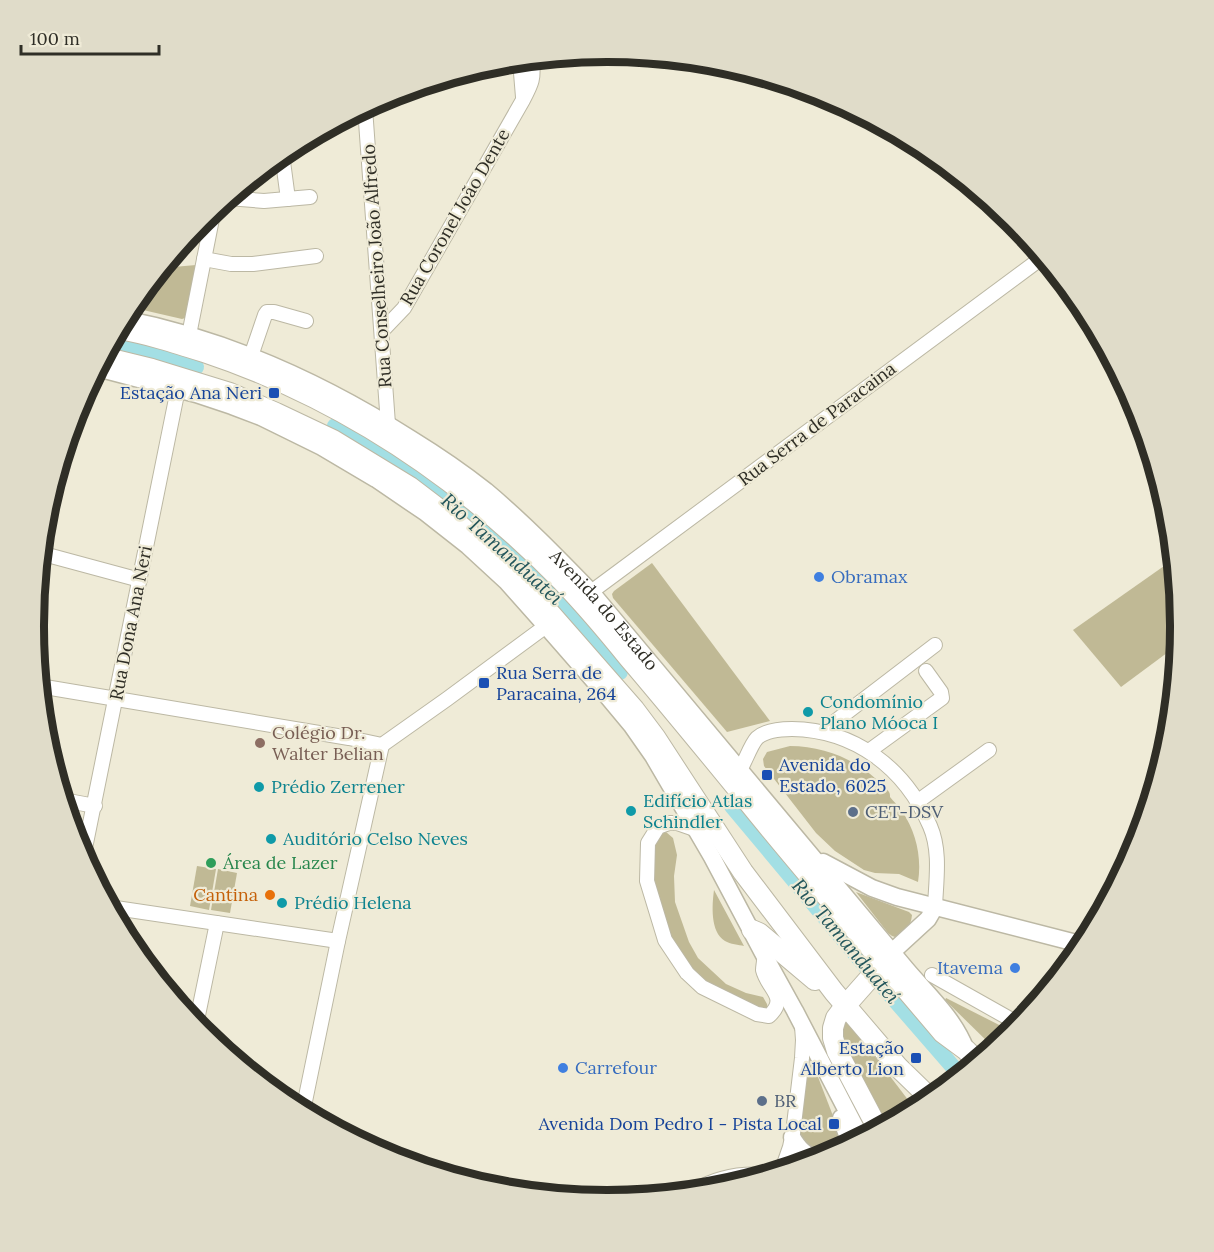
<svg xmlns="http://www.w3.org/2000/svg" width="1214" height="1252" viewBox="0 0 1214 1252" font-family="Lora,serif">
  <rect width="100%" height="100%" fill="#efebd7"/>
  <!-- green -->
  <g fill="#c0b995">
    <polygon points="196,265 185,318 182,319 130,307 162,268"/>
    <polygon points="1174,559 1181,626 1179,644 1121,687 1073,630"/>
    <polygon points="652,563 770,721 727,732 613,598 612,594 614,591"/>
    <path d="M790 746C822 746 853 758 876 779 880 783 886 787 889 792 890 794 890 795 890 797 893 801 899 806 902 811 916 832 922 857 918 882L899 874 875 873 864 870 835 851 816 833 764 766 763 759 767 752Z"/>
    <polygon points="666,832 673,838 677,855 674,876 675,902 689,942 698,958 726,984 746,993 763,997 767,1004 768,1009 765,1011 701,982 668,934 652,875 654,855 657,836"/>
    <polygon points="197,866 216,869 209,910 190,906"/>
    <polygon points="218,869 237,873 230,913 211,910"/>
    <path d="M714 890 744 946C739 945 730 944 725 941 710 932 712 905 714 890Z"/>
    <path d="M856 892 909 912 912 915C911 926 906 931 898 938L892 936 888 933Z"/>
    <polygon points="946,998 1013,1032 994,1048 945,1000"/>
    <polygon points="844,1023 847,1023 851,1025 915,1109 887,1124 841,1041 839,1036"/>
    <polygon points="811,1063 813,1064 845,1147 827,1156 810,1153 799,1136 809,1065"/>
  </g>
  <g fill="none" stroke-linecap="round" stroke-linejoin="round">
    <!-- river -->
    <g stroke="#a3dfe4" stroke-width="16">
      <polyline points="109,345 136,350 196,367"/>
      <polyline points="335,426 372,445 419,477 458,506 505,546 567,607 620,672"/>
      <polyline points="732,806 874,976 960,1075"/>
    </g>
    <!-- minor casing -->
    <g stroke="#bcb8a4" stroke-width="16">
      <g id="minor">
        <polyline points="520,61 523,97"/>
        <polyline points="365,108 388,424"/>
        <polyline points="282,154 288,199"/>
        <polyline points="228,198 264,201 310,197"/>
        <polyline points="204,259 231,264 253,264 316,256"/>
        <path d="M382 331 404 308 523 100C532 83 534 79 532 59"/>
        <polyline points="189,335 214,209"/>
        <polyline points="251,356 265,315 267,312 274,312 306,321"/>
        <polyline points="40,553 140,580"/>
        <polyline points="591,592 1043,257"/>
        <polyline points="39,686 349,738 382,745 447,699 546,626"/>
        <polyline points="827,733 833,723 935,645"/>
        <polyline points="869,751 942,698 941,692 926,671"/>
        <path d="M740 770C745 762 751 744 757 738 766 730 781 729 792 729 855 730 905 768 930 826 941 851 936 881 935 907"/>
        <polyline points="63,800 95,806"/>
        <polyline points="917,802 989,750"/>
        <path d="M697 830 677 823H669L658 827 648 843 647 881 665 940 687 973 702 987 757 1014 769 1016C789 997 768 990 763 970 763 967 764 963 764 960"/>
        <polyline points="83,858 178,389"/>
        <polyline points="109,907 338,941"/>
        <polyline points="932,975 1019,1024"/>
        <polyline points="196,1025 217,923"/>
        <polyline points="303,1111 338,941 382,745"/>
        <polyline points="782,1170 790,1147 793,1133 802,1058 803,1040 802,1026"/>
        <path d="M694 1191C715 1178 740 1173 765 1175"/>
      </g>
    </g>
    <!-- major casing -->
    <g stroke="#bcb8a4" stroke-width="19">
      <g id="major">
        <path id="s1" d="M124 319C227 339 323 383 411 439 437 455 462 472 486 491 523 522 557 557 591 592L906 969C928 995 954 1018 966 1050"/>
        <polyline points="97,368 196,394 232,406 261,417 322,447 376,479 426,513 468,546 506,581 546,626 602,690 632,726 653,756 712,857 764,955 795,1011 861,1138"/>
        <polyline points="823,862 872,888 897,897 1084,945"/>
        <polyline points="892,952 928,919 935,907"/>
        <polyline points="841,1118 850,1144"/>
        <path d="M792 1137C799 1149 805 1155 818 1159"/>
      </g>
    </g>
    <!-- highway casing -->
    <g stroke="#bcb8a4" stroke-width="22">
      <g id="highway">
        <path d="M118 329C148 334 176 343 204 352 342 398 461 478 562 581 585 605 607 631 628 657 669 705 709 754 749 803 812 881 878 956 943 1033L966 1050 977 1061"/>
        <polyline points="103,357 152,369 230,393 276,413 333,440 410,487 456,522 506,566 535,596 634,709 655,737 743,872 834,992 898,1067 931,1099"/>
        <polyline points="752,930 759,933 815,980"/>
        <polyline points="877,1127 837,1051 833,1038 833,1028 836,1018 845,1006 891,954"/>
      </g>
    </g>
    <!-- minor -->
    <use href="#minor" stroke="#fff" stroke-width="14"/>
    <!-- major -->
    <use href="#major" stroke="#fff" stroke-width="16"/>
    <!-- highway -->
    <use href="#highway" stroke="#fff" stroke-width="20"/>
  </g>
  <!-- markers -->
  <g fill="#1a4fb4" stroke="#efebd7" stroke-width="2">
    <rect x="268" y="387" width="12" height="12" rx="3"/>
    <rect x="478" y="677" width="12" height="12" rx="3"/>
    <rect x="761" y="769" width="12" height="12" rx="3"/>
    <rect x="910" y="1052" width="12" height="12" rx="3"/>
    <rect x="828" y="1118" width="12" height="12" rx="3"/>
  </g>
  <g fill="#3f7fe0" stroke="#efebd7" stroke-width="2">
    <circle cx="819" cy="577" r="6"/>
    <circle cx="1015" cy="968" r="6"/>
    <circle cx="563" cy="1068" r="6"/>
  </g>
  <g fill="#0f9aa8" stroke="#efebd7" stroke-width="2">
    <circle cx="808" cy="712" r="6"/>
    <circle cx="259" cy="787" r="6"/>
    <circle cx="631" cy="811" r="6"/>
    <circle cx="271" cy="839" r="6"/>
    <circle cx="282" cy="903" r="6"/>
  </g>
  <circle fill="#8d6e63" stroke="#efebd7" stroke-width="2" cx="260" cy="743" r="6"/>
  <g fill="#5c6f8a" stroke="#efebd7" stroke-width="2">
    <circle cx="853" cy="812" r="6"/>
    <circle cx="762" cy="1101" r="6"/>
  </g>
  <circle fill="#2e9e5b" stroke="#efebd7" stroke-width="2" cx="211" cy="863" r="6"/>
  <circle fill="#e8710a" stroke="#efebd7" stroke-width="2" cx="270" cy="895" r="6"/>
  <g text-anchor="middle" stroke-width="4.5" stroke-linejoin="round" paint-order="stroke">
    <!-- street labels -->
    <g font-size="18" fill="#2f2e26" stroke="#efebd7">
      <text transform="translate(455 217) rotate(-60)" y="6">Rua Coronel João Dente</text>
      <text transform="translate(377 266) rotate(-94)" y="6">Rua Conselheiro João Alfredo</text>
      <text transform="translate(817 424) rotate(-37)" y="6">Rua Serra de Paracaina</text>
      <text dy="6" stroke="none"><textPath href="#s1" startOffset="572">Avenida do Estado</textPath></text>
      <text transform="translate(131 623) rotate(-79)" y="6">Rua Dona Ana Neri</text>
    </g>
    <!-- transit labels -->
    <g font-size="18" fill="#164399" stroke="#efebd7" text-anchor="end">
      <text x="262" y="399">Estação Ana Neri</text>
      <text x="496" y="679" text-anchor="start">Rua Serra de<tspan x="496" dy="21">Paracaina, 264</tspan></text>
      <text x="779" y="771" text-anchor="start">Avenida do<tspan x="779" dy="21">Estado, 6025</tspan></text>
      <text x="904" y="1054">Estação<tspan x="904" dy="21">Alberto Lion</tspan></text>
      <text x="822" y="1130">Avenida Dom Pedro I - Pista Local</text>
    </g>
    <!-- shop labels -->
    <g font-size="18" fill="#366cbe" stroke="#efebd7" text-anchor="start">
      <text x="831" y="583">Obramax</text>
      <text x="1003" y="974" text-anchor="end">Itavema</text>
      <text x="575" y="1074">Carrefour</text>
    </g>
    <!-- culture labels -->
    <g font-size="18" fill="#0d838f" stroke="#efebd7" text-anchor="start">
      <text x="820" y="708">Condomínio<tspan x="820" dy="21">Plano Móoca I</tspan></text>
      <text x="271" y="793">Prédio Zerrener</text>
      <text x="643" y="807">Edifício Atlas<tspan x="643" dy="21">Schindler</tspan></text>
      <text x="283" y="845">Auditório Celso Neves</text>
      <text x="294" y="909">Prédio Helena</text>
    </g>
    <!-- education labels -->
    <g font-size="18" fill="#785e54" stroke="#efebd7" text-anchor="start">
      <text x="272" y="739">Colégio Dr.<tspan x="272" dy="21">Walter Belian</tspan></text>
    </g>
    <!-- service labels -->
    <g font-size="18" fill="#4e5e75" stroke="#efebd7" text-anchor="start">
      <text x="865" y="818">CET-DSV</text>
      <text x="774" y="1107">BR</text>
    </g>
    <!-- leisure labels -->
    <g font-size="18" fill="#27864d" stroke="#efebd7" text-anchor="start">
      <text x="223" y="869">Área de Lazer</text>
    </g>
    <!-- food labels -->
    <g font-size="18" fill="#c56008" stroke="#efebd7" text-anchor="end">
      <text x="258" y="901">Cantina</text>
    </g>
    <!-- water labels -->
    <g font-size="20" font-style="italic" fill="#23565b" stroke="#efebd7">
      <text transform="translate(502 549) rotate(42)" y="7">Rio Tamanduateí</text>
      <text transform="translate(846 941) rotate(50)" y="7">Rio Tamanduateí</text>
    </g>
  </g>
  <!-- crop -->
  <path d="M0 0H1214V1252H0ZM607 62H607A563 563 0 0 1 1170 625V627A563 563 0 0 1 607 1190H607A563 563 0 0 1 44 627V625A563 563 0 0 1 607 62Z" fill="#e0dcc9" fill-rule="evenodd"/>
  <path fill="none" stroke="#2f2e26" stroke-width="8" d="M607 62H607A563 563 0 0 1 1170 625V627A563 563 0 0 1 607 1190H607A563 563 0 0 1 44 627V625A563 563 0 0 1 607 62Z"/>
  <!-- scale -->
  <path d="M21 45v9h138v-9" fill="none" stroke="#2f2e26" stroke-width="3"/>
  <text x="30" y="45" font-size="18" fill="#2f2e26" stroke="#efebd7" stroke-width="4.5" paint-order="stroke">100 m</text>
</svg>
